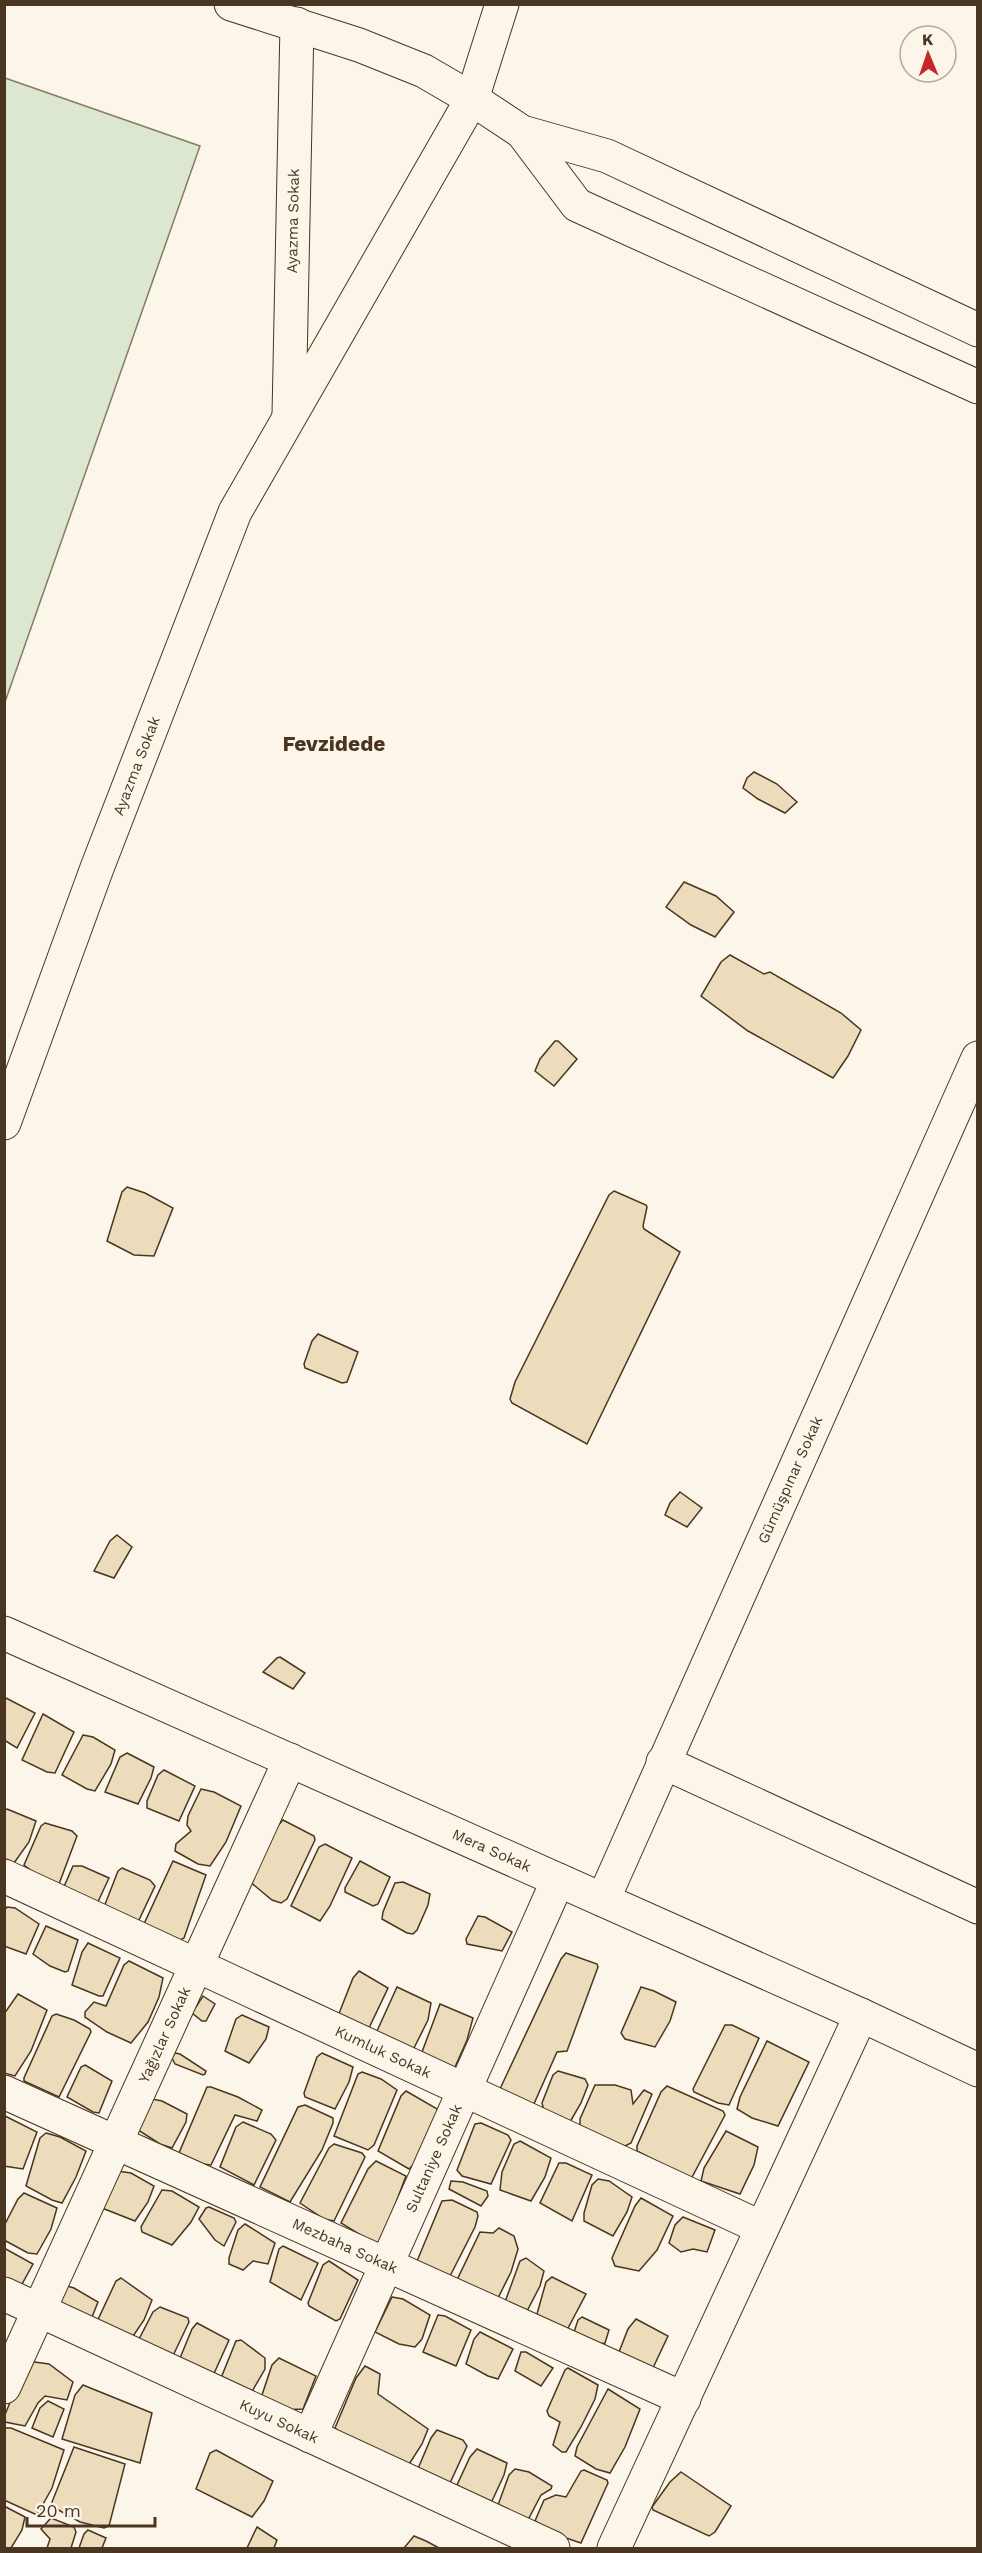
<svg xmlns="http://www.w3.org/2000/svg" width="982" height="2553" viewBox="0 0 982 2553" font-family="'Work Sans',sans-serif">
  <rect width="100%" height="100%" fill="#fbf6e9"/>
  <!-- green -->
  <polygon fill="#dce7d0" stroke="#887966" stroke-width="1.5" points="5,78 200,146 5,702 4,78"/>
  <!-- building -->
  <g fill="#ecdcbc" stroke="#4a3520" stroke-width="1.5">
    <polygon points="754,772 777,784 797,802 785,813 758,799 743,788 747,778"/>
    <polygon points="684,882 716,896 734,912 715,937 691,925 666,907"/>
    <polygon points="730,955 764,974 770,972 841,1013 861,1030 848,1056 833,1078 748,1031 701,996 721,962"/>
    <polygon points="555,1041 558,1041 577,1059 554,1086 535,1071 540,1059"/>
    <polygon points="127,1187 145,1193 173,1208 154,1256 134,1255 107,1241 122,1192"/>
    <polygon points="614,1191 646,1205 647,1207 643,1226 644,1229 680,1252 587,1444 512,1403 510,1399 515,1382 609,1195"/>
    <polygon points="318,1334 358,1352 347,1382 342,1383 305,1368 304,1364 312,1341"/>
    <polygon points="680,1492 702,1508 687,1527 665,1515 670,1503"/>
    <polygon points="117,1535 132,1547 114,1578 94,1571 110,1541"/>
    <polygon points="280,1657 305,1673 293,1689 263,1672 277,1658"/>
    <polygon points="4,1697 35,1713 17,1748 4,1740"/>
    <polygon points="43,1714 74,1732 55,1773 47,1772 22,1760"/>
    <polygon points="83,1735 93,1737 115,1750 111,1764 95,1791 87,1789 62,1775"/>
    <polygon points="127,1753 154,1767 151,1778 138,1804 105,1792 120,1757"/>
    <polygon points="164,1770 195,1786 179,1821 147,1808 147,1801 158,1775"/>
    <polygon points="201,1789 214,1792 241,1806 226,1842 210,1866 198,1864 175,1851 176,1844 191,1831 187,1825 188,1816"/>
    <polygon points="7,1809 36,1821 29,1842 14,1863 4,1858 4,1811"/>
    <polygon points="283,1820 314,1836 315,1840 287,1899 281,1903 272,1900 249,1881 275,1829"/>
    <polygon points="45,1823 72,1831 77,1836 59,1884 49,1884 24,1865 41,1826"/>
    <polygon points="325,1844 352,1858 330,1906 320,1921 291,1906 319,1847"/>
    <polygon points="173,1861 206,1875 184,1938 178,1941 144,1924"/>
    <polygon points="360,1861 390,1877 378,1904 373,1906 345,1892 345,1888"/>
    <polygon points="73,1866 82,1866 109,1878 96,1906 63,1889"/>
    <polygon points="122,1868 150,1880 155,1886 138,1922 104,1907 118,1871"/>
    <polygon points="403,1882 430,1894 428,1905 417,1930 413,1934 407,1933 382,1919 383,1912 395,1883"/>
    <polygon points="7,1907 15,1908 39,1924 26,1954 4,1946 4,1911"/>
    <polygon points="478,1916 485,1917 512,1932 502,1951 467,1944 466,1939"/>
    <polygon points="46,1926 78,1940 68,1971 65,1972 50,1966 33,1954"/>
    <polygon points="88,1943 120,1958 103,1996 99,1996 72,1985 82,1952"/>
    <polygon points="566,1953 597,1964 598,1967 567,2051 557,2052 533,2106 499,2091 561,1959"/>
    <polygon points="129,1961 163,1978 159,1997 148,2022 131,2043 107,2032 85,2017 85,2012 94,2002 106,2006 124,1965"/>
    <polygon points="359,1971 388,1988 368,2030 338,2016 353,1978"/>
    <polygon points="397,1987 431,2003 428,2020 414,2048 402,2046 378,2034 377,2031"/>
    <polygon points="641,1987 654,1991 676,2002 670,2021 655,2047 625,2039 621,2033"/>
    <polygon points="18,1994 47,2010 31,2051 15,2076 4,2073 4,2014"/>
    <polygon points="203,1996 215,2004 206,2021 202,2021 192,2013"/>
    <polygon points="440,2004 473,2018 467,2040 455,2067 447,2066 422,2052"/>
    <polygon points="56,2014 74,2020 90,2029 91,2032 59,2097 24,2081 24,2078 52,2016"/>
    <polygon points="242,2015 269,2027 266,2039 249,2063 225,2051 236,2019"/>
    <polygon points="725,2025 732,2025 759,2038 729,2105 718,2103 694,2092 693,2089"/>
    <polygon points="767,2041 809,2062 778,2126 752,2118 737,2109 740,2097"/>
    <polygon points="175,2053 180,2054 206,2071 205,2074 203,2075 175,2064 172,2058"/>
    <polygon points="322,2053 353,2067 349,2082 335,2109 305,2097 304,2093 317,2057"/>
    <polygon points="85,2065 112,2081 99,2113 93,2112 67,2097 81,2067"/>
    <polygon points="558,2071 585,2079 588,2085 581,2103 570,2122 544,2111 542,2103 553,2075"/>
    <polygon points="362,2072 381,2079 397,2090 374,2145 368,2150 334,2136 358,2074"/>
    <polygon points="595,2085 615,2085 631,2090 633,2104 644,2090 652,2094 631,2143 625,2146 599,2137 580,2126 580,2119"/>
    <polygon points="667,2086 723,2111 725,2115 691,2179 637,2151 637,2146 661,2092"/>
    <polygon points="207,2087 211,2087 238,2097 262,2110 257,2121 235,2115 211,2165 202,2164 179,2153"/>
    <polygon points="406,2091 439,2110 418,2160 409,2169 378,2151 401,2096"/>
    <polygon points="152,2099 162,2101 187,2114 186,2122 172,2148 160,2144 135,2128"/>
    <polygon points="305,2105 333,2118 333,2123 322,2150 290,2202 260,2187 298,2107"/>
    <polygon points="5,2116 37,2132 23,2169 4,2166"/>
    <polygon points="243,2122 271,2134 276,2140 254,2185 220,2167 236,2127"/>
    <polygon points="481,2123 508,2135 511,2140 491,2184 462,2176 457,2170 475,2124"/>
    <polygon points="726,2131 758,2147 754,2165 740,2194 701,2181 704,2168"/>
    <polygon points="46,2133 60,2137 86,2151 76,2177 62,2203 52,2200 26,2186 40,2138"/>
    <polygon points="520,2141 551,2158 545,2177 531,2201 500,2190 502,2172 514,2144"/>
    <polygon points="334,2144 362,2153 365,2157 334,2221 324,2219 300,2203 329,2148"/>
    <polygon points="376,2161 406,2176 387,2226 379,2242 375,2244 341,2223 368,2169"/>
    <polygon points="559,2163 566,2163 592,2175 572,2221 540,2203"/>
    <polygon points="117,2171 131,2173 154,2186 148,2202 135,2221 102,2208"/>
    <polygon points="598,2179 609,2181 632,2197 627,2212 613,2236 584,2221 584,2213 592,2185"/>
    <polygon points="451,2181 463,2182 487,2191 488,2196 481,2206 449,2189"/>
    <polygon points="162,2190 172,2191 199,2207 191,2222 172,2245 142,2232 141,2227"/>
    <polygon points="24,2193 57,2208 51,2229 37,2254 28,2253 4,2240 5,2224 18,2199"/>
    <polygon points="641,2198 673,2216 657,2250 639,2271 615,2266 612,2258 635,2206"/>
    <polygon points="452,2200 477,2212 478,2216 475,2227 450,2276 417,2261 442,2201"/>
    <polygon points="209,2207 234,2218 236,2222 224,2246 215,2240 199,2219 206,2208"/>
    <polygon points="683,2217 715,2230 707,2252 693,2249 681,2252 669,2243 675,2225"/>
    <polygon points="245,2224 275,2243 268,2264 253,2261 243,2270 229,2264 229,2258 238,2230"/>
    <polygon points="499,2228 514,2236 518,2249 511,2272 497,2300 457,2280 480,2232 493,2233"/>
    <polygon points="283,2246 318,2263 301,2300 270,2282 279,2249"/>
    <polygon points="4,2248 33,2264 22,2284 17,2285 4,2280"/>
    <polygon points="526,2258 544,2271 540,2286 526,2313 505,2302 520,2261"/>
    <polygon points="329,2261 358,2280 340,2319 336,2321 309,2306 308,2303 323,2265"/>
    <polygon points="552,2277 586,2294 567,2330 561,2330 537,2314 546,2282"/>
    <polygon points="121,2278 152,2300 144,2320 129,2342 95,2326 116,2281"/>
    <polygon points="67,2286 74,2288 98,2302 90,2322 55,2306"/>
    <polygon points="392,2297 403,2299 430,2315 422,2339 415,2347 399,2344 375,2332"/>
    <polygon points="160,2307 188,2318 189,2322 170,2362 138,2341 153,2312"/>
    <polygon points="438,2315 445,2316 471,2330 456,2366 423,2352"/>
    <polygon points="582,2317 609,2330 605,2343 599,2344 574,2332 578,2320"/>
    <polygon points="636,2319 668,2336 652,2370 619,2352 628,2329"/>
    <polygon points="197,2323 229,2340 212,2378 178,2363 192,2329"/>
    <polygon points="480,2332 513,2349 498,2379 488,2376 466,2364 474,2339"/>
    <polygon points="241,2340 265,2358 265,2369 250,2395 221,2378 236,2341"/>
    <polygon points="521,2352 526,2352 553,2368 541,2386 515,2371"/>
    <polygon points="279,2358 316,2376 303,2409 281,2410 261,2398 272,2365"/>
    <polygon points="27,2361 49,2364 73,2382 67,2400 45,2396 38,2403 25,2426 5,2422 4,2417"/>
    <polygon points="365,2366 380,2374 378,2394 428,2429 422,2444 406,2469 360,2446 335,2428 356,2378"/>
    <polygon points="568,2368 598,2385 595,2399 581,2427 566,2452 562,2452 553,2445 560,2422 549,2416 547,2411 565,2370"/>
    <polygon points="83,2385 152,2413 140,2463 62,2439 75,2395"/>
    <polygon points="608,2389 640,2409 625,2447 610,2473 596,2469 575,2456 577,2447"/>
    <polygon points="48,2401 64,2409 53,2437 32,2428 40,2408"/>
    <polygon points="4,2428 11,2428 64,2450 52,2488 37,2515 4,2500"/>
    <polygon points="437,2430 463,2440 467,2446 450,2483 417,2471 431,2438"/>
    <polygon points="74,2447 125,2464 109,2526 104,2528 80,2522 53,2507 52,2502"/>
    <polygon points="477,2449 507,2463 504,2475 492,2501 482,2499 457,2485 470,2457"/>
    <polygon points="216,2450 273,2481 264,2501 252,2517 196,2489 210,2453"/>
    <polygon points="515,2469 529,2472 552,2486 551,2489 541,2495 529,2518 525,2518 498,2505 509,2475"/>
    <polygon points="584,2470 607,2480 608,2483 581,2543 560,2536 535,2521 544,2500 556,2495 566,2497 581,2471"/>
    <polygon points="681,2472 731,2506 715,2532 709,2536 653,2510 652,2507 670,2482"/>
    <polygon points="4,2506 25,2517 22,2530 11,2548 4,2548"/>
    <polygon points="51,2518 74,2527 76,2532 71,2548 47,2548 50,2539 41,2529"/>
    <polygon points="257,2527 277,2540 274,2548 247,2548"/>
    <polygon points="88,2530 106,2538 102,2548 79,2548 84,2534"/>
    <polygon points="414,2536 426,2541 439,2548 404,2548"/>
  </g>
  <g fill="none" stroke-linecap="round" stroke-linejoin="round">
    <!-- street casing -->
    <g stroke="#4a3520" stroke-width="35">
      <g id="street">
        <path id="s1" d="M289 415 297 24"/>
        <path id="s2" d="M4 1123 97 868 235 512 472 99 502 4"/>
        <path id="s3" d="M4 1633 861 2015 978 2070"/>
        <polyline points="663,1762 978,1907"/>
        <path id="s4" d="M4 1876 762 2228"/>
        <path id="s5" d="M603 1900 978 1058"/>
        <path id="s6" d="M4 2092 684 2399"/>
        <path id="s7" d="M4 2294 553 2548"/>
        <path id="s8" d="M4 2387 290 1760"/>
        <path id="s9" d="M310 2436 558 1880"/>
        <polyline points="614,2548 861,2015"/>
      </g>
    </g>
    <!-- secondary casing -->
    <g stroke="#4a3520" stroke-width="35">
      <g id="secondary">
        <polyline points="231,4 359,45 424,71 472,99 522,132 607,156 978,330"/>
        <polyline points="522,132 577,205 978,387"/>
      </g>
    </g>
    <!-- street -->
    <use href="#street" stroke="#fbf6e9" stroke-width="33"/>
    <!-- secondary -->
    <use href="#secondary" stroke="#fbf6e9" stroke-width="33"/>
  </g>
  <g text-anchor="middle" stroke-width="4.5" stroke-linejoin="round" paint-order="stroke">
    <!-- street labels -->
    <g font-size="15" fill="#4a3520" stroke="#fbf6e9">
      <text dy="5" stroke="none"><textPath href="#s1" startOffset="194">Ayazma Sokak</textPath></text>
      <text dy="5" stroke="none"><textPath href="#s2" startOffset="381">Ayazma Sokak</textPath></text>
      <text dy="5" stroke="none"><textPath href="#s5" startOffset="460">Gümüşpınar Sokak</textPath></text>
      <text dy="5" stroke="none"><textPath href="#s3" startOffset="534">Mera Sokak</textPath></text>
      <text dy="5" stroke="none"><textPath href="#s8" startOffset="387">Yağızlar Sokak</textPath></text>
      <text dy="5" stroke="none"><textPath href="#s4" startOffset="418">Kumluk Sokak</textPath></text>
      <text dy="5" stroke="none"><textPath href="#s9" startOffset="304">Sultaniye Sokak</textPath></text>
      <text dy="5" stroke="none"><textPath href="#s6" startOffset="374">Mezbaha Sokak</textPath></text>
      <text dy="5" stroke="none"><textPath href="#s7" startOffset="303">Kuyu Sokak</textPath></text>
    </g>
    <!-- district labels -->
    <g font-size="21" font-weight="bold" fill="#4a3520" stroke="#fbf6e9">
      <text x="334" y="751">Fevzidede</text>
    </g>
  </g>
  <!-- border -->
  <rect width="982" height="2553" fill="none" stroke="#4a3520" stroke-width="12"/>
  <!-- north arrow -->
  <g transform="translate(928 54) rotate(358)"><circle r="28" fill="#fbf6e9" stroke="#b4a999" stroke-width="1.5"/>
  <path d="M0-4.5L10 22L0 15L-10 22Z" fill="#c62828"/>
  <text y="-9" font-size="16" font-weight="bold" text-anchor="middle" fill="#4a3520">K</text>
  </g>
  <!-- scale -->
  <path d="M27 2517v9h128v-9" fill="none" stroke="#4a3520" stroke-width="3"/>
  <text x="36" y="2517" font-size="18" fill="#4a3520" stroke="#fbf6e9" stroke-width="4.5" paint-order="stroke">20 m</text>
</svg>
